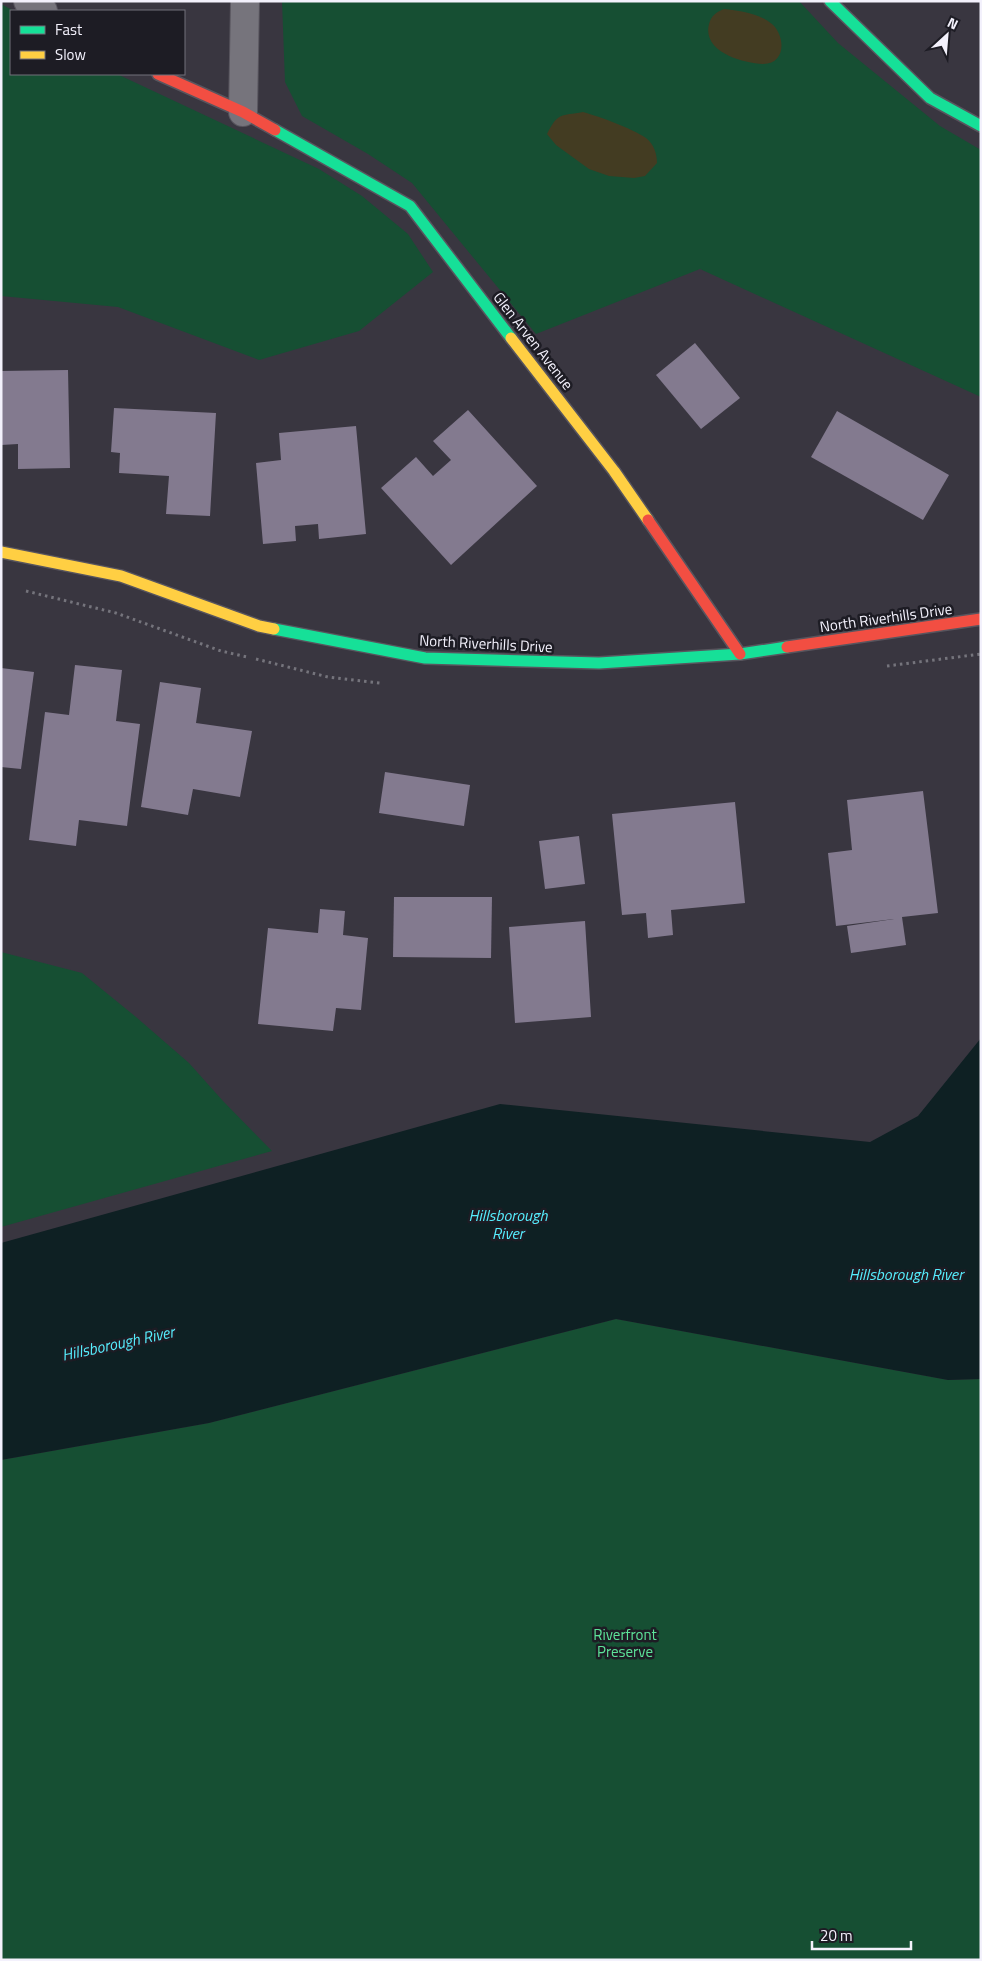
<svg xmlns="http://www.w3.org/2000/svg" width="982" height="1961" viewBox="0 0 982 1961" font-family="'Titillium Web',sans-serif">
  <rect width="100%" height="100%" fill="#393640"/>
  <!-- green -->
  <g fill="#164f33">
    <polygon points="282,1 799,1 838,43 940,126 981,150 981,397 700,269 536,334 412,183 368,154 302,116 285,82"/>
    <polygon points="1,4 14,11 11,11 11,74 117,74 319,169 362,196 408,234 433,272 359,331 259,360 118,307 1,296"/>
    <polygon points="1,952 82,973 136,1017 189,1063 223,1101 272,1151 1,1227"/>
    <polygon points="616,1319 948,1380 981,1379 981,1960 1,1960 1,1460 209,1423"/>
  </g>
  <!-- sand -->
  <g fill="#433c22">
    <path d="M724 9C740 11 759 13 772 24 785 35 787 64 763 64 742 63 702 52 709 24 711 16 716 12 724 9Z"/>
    <path d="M583 112C601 117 631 128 646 138 654 144 657 154 657 163L645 176 634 178 609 176 589 169 556 145 547 134C558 112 561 116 583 112Z"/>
  </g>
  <!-- water -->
  <polygon fill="#0e2023" points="981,1038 981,1379 948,1380 616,1319 209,1423 1,1460 1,1243 500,1104 870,1142 918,1116"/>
  <!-- building -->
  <g fill="#837a8f">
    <polygon points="695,343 740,398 701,429 656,375"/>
    <polygon points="68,370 70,468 18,469 18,444 1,445 1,371"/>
    <polygon points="114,408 216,413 210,516 166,514 169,476 119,473 120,453 111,452"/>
    <polygon points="468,410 537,486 451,565 381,488 416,457 433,476 451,460 433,441"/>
    <polygon points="837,411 949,475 923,520 811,457"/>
    <polygon points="356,426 366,534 319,539 318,524 295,526 296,541 263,544 256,463 281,460 279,433"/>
    <polygon points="75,665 122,670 116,721 140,724 127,826 79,820 76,846 29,840 45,712 69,715"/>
    <polygon points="1,668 34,672 21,769 1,767"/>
    <polygon points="160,682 201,688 196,723 252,731 240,797 193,789 188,815 141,807"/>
    <polygon points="385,772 470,785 464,826 379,813"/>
    <polygon points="923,791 938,913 902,917 906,945 851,953 847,926 894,919 836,926 828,853 852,850 847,800"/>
    <polygon points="735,802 745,903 671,910 673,935 648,938 646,913 622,915 612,814"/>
    <polygon points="579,836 585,884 545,889 539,841"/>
    <polygon points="394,897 492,897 491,958 393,957"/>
    <polygon points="320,909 345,911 343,935 368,938 361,1010 336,1008 333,1031 258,1024 268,928 318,933"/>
    <polygon points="585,921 591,1017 515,1023 509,927"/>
  </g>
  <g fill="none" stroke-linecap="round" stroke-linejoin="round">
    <!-- street casing -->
    <g stroke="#58555e" stroke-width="30">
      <g id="street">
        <polyline points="28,1 43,11"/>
        <polyline points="243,112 245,1"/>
      </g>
    </g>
    <!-- fast casing -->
    <g stroke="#58555e" stroke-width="14">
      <g id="fast">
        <polyline points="830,1 930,98 981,126"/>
        <polyline points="275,130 410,206 511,338"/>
        <polyline points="274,629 425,658 599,663 740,654 787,647"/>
      </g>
    </g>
    <!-- slow casing -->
    <g stroke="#58555e" stroke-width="14">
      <g id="slow">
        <polyline points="511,338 614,471 648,520"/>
        <polyline points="1,552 121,576 259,626 274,629"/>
      </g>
    </g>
    <!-- jam casing -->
    <g stroke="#58555e" stroke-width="14">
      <g id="jam">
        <polyline points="158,74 243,112 275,130"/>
        <polyline points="648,520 740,654"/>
        <polyline points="787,647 981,619"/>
      </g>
    </g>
    <!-- path -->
    <g stroke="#75747c" stroke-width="3" stroke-dasharray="2.5 4" stroke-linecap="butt">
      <polyline points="26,591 116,613 221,651 247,657"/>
      <polyline points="256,659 328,677 380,683"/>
      <polyline points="887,666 981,654"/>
    </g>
    <!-- street -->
    <use href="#street" stroke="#76747c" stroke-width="28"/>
    <!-- fast -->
    <use href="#fast" stroke="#16e098" stroke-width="11"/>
    <!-- slow -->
    <use href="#slow" stroke="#ffcf43" stroke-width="11"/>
    <!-- jam -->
    <use href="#jam" stroke="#f24e42" stroke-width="11"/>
  </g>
  <g text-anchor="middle" stroke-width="5" stroke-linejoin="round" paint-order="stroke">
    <!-- street labels -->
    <g font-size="15" fill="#f3f1fc" stroke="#1d1c24">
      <text transform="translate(533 341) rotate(52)" y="5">Glen Arven Avenue</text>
      <text transform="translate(886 618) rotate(-8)" y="5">North Riverhills Drive</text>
      <text transform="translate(486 644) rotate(3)" y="5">North Riverhills Drive</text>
    </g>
    <!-- park labels -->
    <g font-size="15" fill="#5de399" stroke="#1d1c24">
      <text x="625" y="1640">Riverfront<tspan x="625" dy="17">Preserve</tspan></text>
    </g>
    <!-- water labels -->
    <g font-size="16" font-style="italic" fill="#56edfd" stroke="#1d1c24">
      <text x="508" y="1221">Hillsborough<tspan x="508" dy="18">River</tspan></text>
      <text x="906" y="1280">Hillsborough River</text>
      <text transform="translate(118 1343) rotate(-12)" y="6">Hillsborough River</text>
    </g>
  </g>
  <!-- border -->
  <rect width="982" height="1961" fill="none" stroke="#f3f1fc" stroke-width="5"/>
  <!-- legend -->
  <rect x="10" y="10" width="175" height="65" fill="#1d1c24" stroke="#73717a"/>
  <rect x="20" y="26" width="25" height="8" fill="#16e098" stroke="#73717a"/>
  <text x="55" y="35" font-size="15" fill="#f3f1fc">Fast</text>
  <rect x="20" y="51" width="25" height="8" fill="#ffcf43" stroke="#73717a"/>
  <text x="55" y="60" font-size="15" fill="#f3f1fc">Slow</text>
  <!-- north arrow -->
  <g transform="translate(947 35) rotate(26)" stroke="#1d1c24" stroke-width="4" paint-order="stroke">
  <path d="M0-4L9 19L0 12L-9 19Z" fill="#f3f1fc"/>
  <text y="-8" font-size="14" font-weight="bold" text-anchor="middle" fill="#f3f1fc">N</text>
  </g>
  <!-- scale -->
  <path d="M812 1941v8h99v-8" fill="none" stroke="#f3f1fc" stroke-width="2.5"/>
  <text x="820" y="1941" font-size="15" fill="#f3f1fc" stroke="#1d1c24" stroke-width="4" paint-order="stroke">20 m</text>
</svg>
